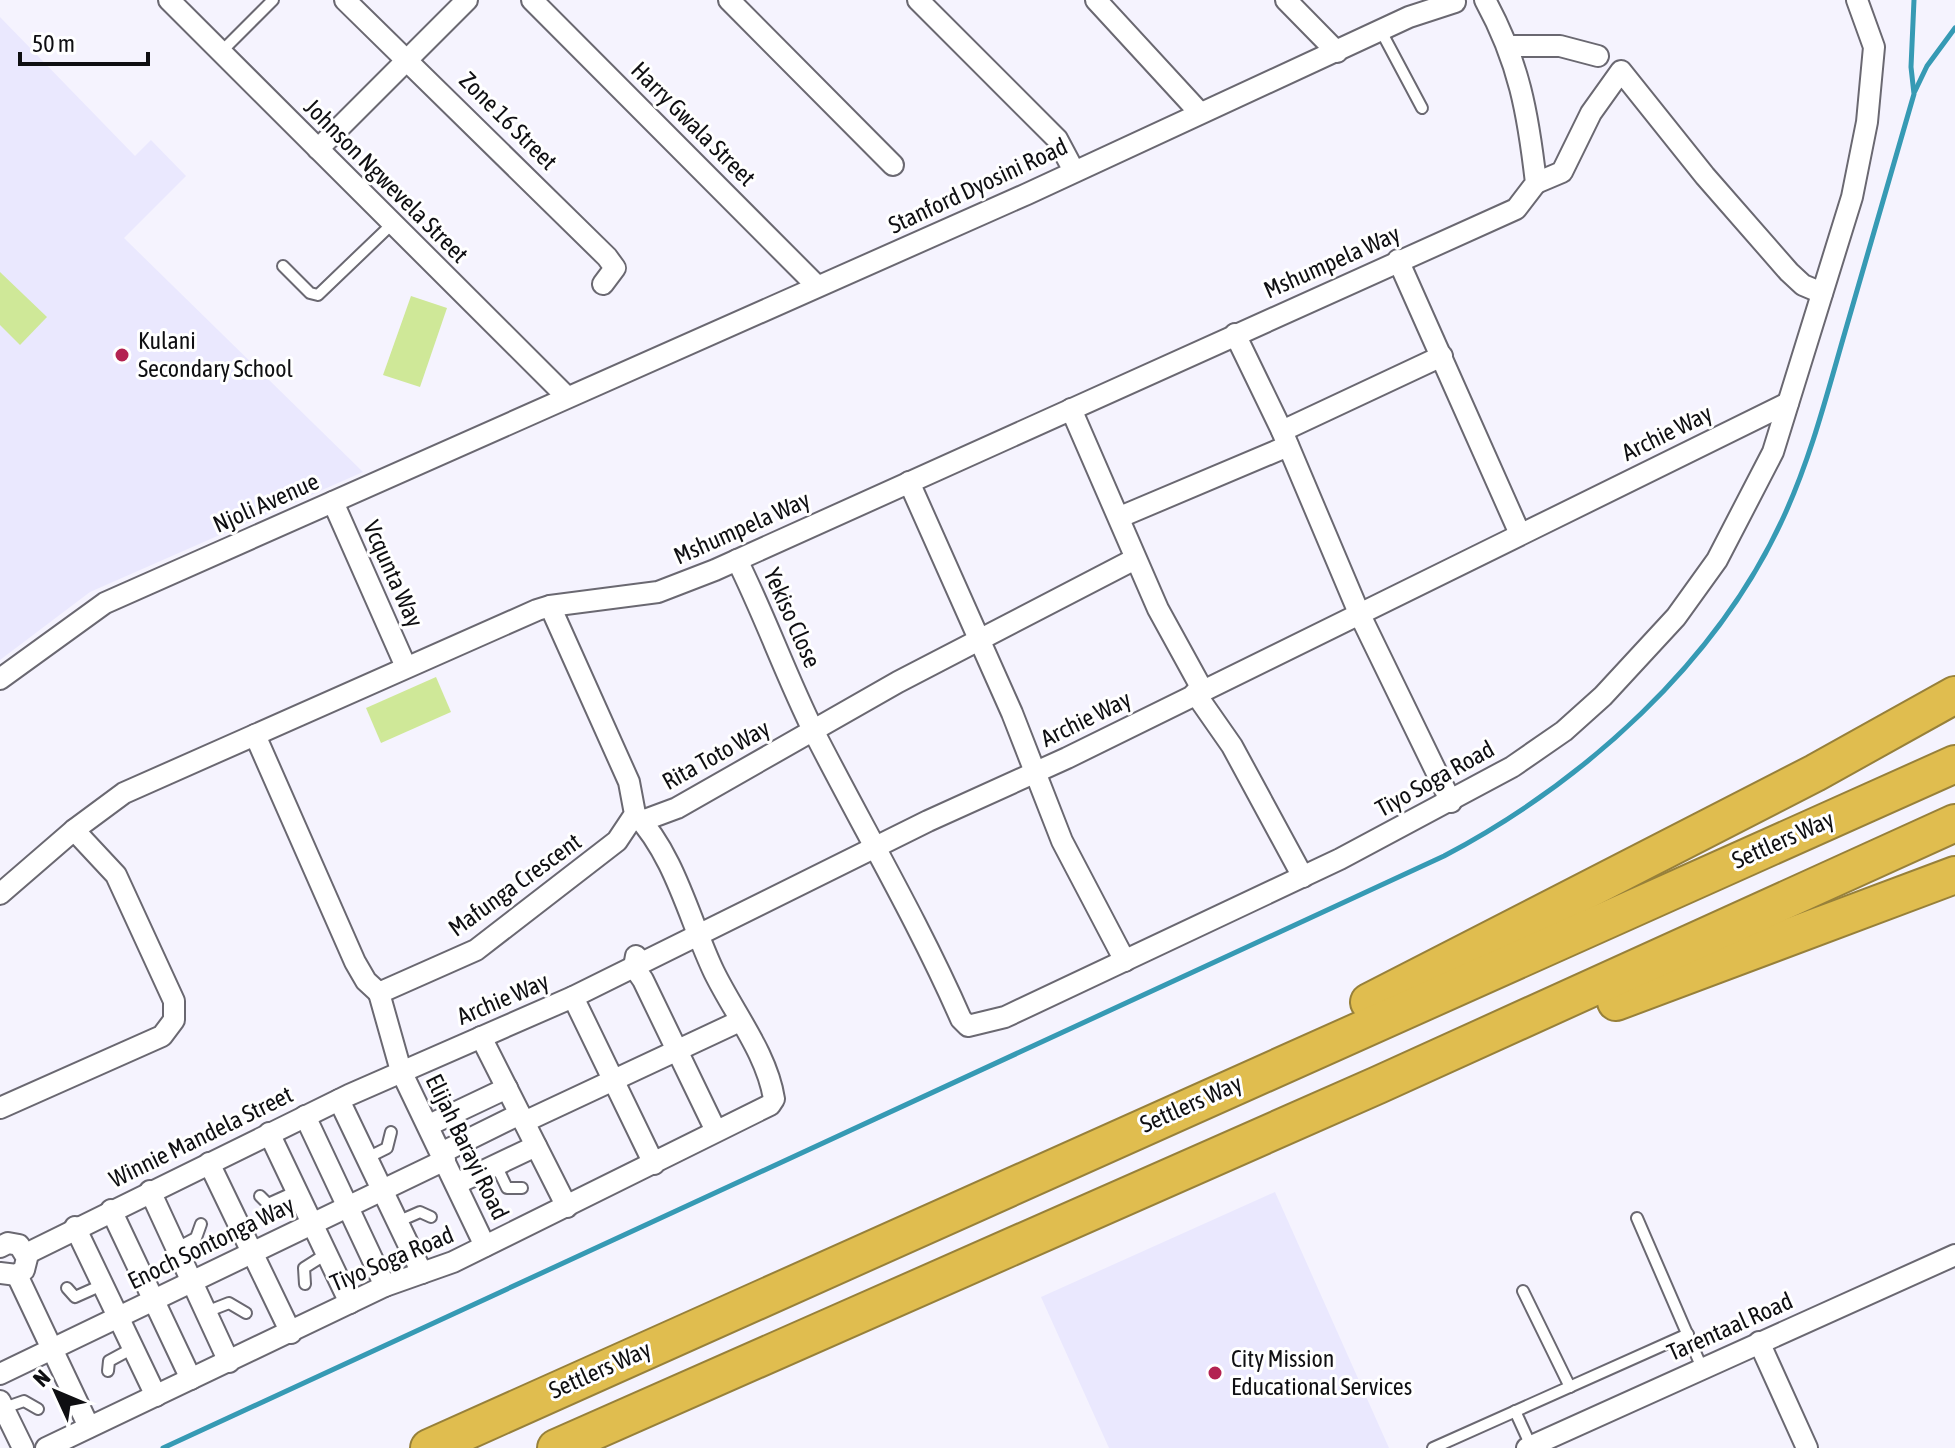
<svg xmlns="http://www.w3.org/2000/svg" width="1955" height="1448" viewBox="0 0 1955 1448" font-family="'Asap Condensed',sans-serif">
  <rect width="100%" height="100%" fill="#f5f3fe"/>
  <!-- education -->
  <g fill="#eae8fe">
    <polygon points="0,17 135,156 151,140 186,176 124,238 363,472 90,592 0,660"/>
    <polygon points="1275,1192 1389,1448 1109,1448 1041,1297"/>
  </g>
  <!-- green -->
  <g fill="#cfe898">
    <polygon points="0,272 47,317 20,345 0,325"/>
    <polygon points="411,296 447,308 420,387 383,375"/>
    <polygon points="436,677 451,712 381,743 366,708"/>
  </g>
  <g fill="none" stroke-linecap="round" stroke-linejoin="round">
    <!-- stream -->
    <g stroke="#369ab4" stroke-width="5">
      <polyline points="1915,91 1927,66 1955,28"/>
      <path d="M163 1448 1444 856C1584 782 1718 662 1784 516 1811 457 1827 394 1845 332 1868 253 1891 173 1914 94L1911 67 1914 0"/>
    </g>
    <!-- lane casing -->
    <g stroke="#6a6871" stroke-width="14">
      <g id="lane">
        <polyline points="1381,31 1422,108"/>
        <polyline points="221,52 273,0"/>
        <polyline points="283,266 310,293 318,295 392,224"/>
        <polyline points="367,1158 387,1148 391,1132"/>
        <polyline points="496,1165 507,1188 522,1188"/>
        <polyline points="260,1196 268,1204 297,1191"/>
        <polyline points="1637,1218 1702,1368"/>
        <polyline points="397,1222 420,1212 431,1217"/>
        <polyline points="177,1248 196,1238 201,1224"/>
        <polyline points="305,1284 304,1268 326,1254"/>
        <polyline points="67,1288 75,1297 102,1285"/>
        <polyline points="1523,1291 1570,1387"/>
        <polyline points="206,1312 229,1303 246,1313"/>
        <polyline points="108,1371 109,1361 133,1348"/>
        <polyline points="4,1408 24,1401 38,1409"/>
        <polyline points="1515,1411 1531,1446"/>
        <polyline points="1433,1448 1688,1334"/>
      </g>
    </g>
    <!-- street casing -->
    <g stroke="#6a6871" stroke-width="24">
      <g id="street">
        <polyline points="169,0 567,397"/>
        <polyline points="345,0 607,257 615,268 603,284"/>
        <polyline points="532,0 817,286"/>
        <polyline points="729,0 893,165"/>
        <polyline points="918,0 1057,139 1074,171"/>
        <polyline points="1096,0 1200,113"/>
        <polyline points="1286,0 1337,52"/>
        <polyline points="1509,46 1560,46 1598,56"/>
        <polyline points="318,149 467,0"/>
        <polyline points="1536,183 1562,172 1591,113 1621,71 1705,176 1789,272 1803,285 1822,293"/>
        <polyline points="1398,260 1520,534"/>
        <polyline points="1235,334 1282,431 1359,613 1451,802"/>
        <polyline points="1071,409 1158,609 1202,689"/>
        <polyline points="1282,431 1442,356"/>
        <polyline points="909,482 1012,713 1062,841 1125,961"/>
        <polyline points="333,502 406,667"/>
        <polyline points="1120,517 1288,446"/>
        <path d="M737 560C765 616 786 676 814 732 863 828 918 921 961 1019L968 1026 1005 1017 1340 859 1512 767 1564 731 1603 696 1676 617 1717 560 1773 452 1852 197 1867 122 1874 47 1857 0"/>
        <polyline points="0,679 105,603 1027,194 1409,17 1455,2"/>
        <polyline points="1195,693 1232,746 1303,877"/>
        <polyline points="255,735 355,962 366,981 379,993 476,950 617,841 635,814 629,782 550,606"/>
        <polyline points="642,821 677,808 898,682 1135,559"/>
        <path d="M0 894 74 830 124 793 537 610 550 606 658 592 715 570 1516 209 1536 183C1528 113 1519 62 1485 0"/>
        <polyline points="636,956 634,967 643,980 716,1131"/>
        <polyline points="379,993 401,1071 485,1246"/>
        <polyline points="573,997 654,1164"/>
        <polyline points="481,1037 567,1207"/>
        <polyline points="339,1100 422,1273"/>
        <polyline points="0,1108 162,1036 174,1020 174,1001 116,875 74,830"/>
        <polyline points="305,1116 385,1286"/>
        <polyline points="524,1122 740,1021"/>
        <polyline points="429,1125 507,1088"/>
        <polyline points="269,1133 350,1303"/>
        <polyline points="441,1153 520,1114"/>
        <polyline points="209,1163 291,1333"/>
        <polyline points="456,1184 536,1146"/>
        <polyline points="150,1191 229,1362"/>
        <polyline points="111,1210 191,1379"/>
        <polyline points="75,1227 156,1396"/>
        <polyline points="0,1247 8,1243 19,1245 27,1258 24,1270 17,1275 0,1273"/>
        <polyline points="26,1254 349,1095 573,997 928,821 1067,758 1788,403"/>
        <polyline points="17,1275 89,1427"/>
        <polyline points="1759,1342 1807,1448"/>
        <polyline points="0,1374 445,1160"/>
        <polyline points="0,1401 23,1448"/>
        <path d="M46 1448 385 1286 453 1262 770 1105 774 1099C767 1054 734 1013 714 972 690 922 675 855 635 814"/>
        <polyline points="1527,1448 1955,1255"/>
      </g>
    </g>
    <!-- highway casing -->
    <g stroke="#97803a" stroke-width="40">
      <g id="highway">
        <polyline points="1369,1002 1815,773 1955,695"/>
        <polyline points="1616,1002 1955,875"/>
        <polyline points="429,1448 1955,764"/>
        <polyline points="556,1448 1378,1085 1955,823"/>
      </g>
    </g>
    <!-- lane -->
    <use href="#lane" stroke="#fff" stroke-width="10"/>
    <!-- street -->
    <use href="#street" stroke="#fff" stroke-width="20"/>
    <!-- highway -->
    <use href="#highway" stroke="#e0bd4f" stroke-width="36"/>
  </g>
  <!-- markers -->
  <g fill="#b32251" stroke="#fff" stroke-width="3">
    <circle cx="122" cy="355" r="8"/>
    <circle cx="1215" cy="1373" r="8"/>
  </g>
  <g text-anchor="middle" stroke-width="6" stroke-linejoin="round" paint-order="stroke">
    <!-- street labels -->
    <g font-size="24" fill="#0f0f12" stroke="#fff">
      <text transform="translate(508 121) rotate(45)" y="8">Zone 16 Street</text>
      <text transform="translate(693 124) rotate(45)" y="8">Harry Gwala Street</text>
      <text transform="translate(386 181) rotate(45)" y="8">Johnson Ngwevela Street</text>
      <text transform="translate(978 186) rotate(-25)" y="8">Stanford Dyosini Road</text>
      <text transform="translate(1332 262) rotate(-24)" y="8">Mshumpela Way</text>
      <text transform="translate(1667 433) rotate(-26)" y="8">Archie Way</text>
      <text transform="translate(266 503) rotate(-24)" y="8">Njoli Avenue</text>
      <text transform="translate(742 528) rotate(-24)" y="8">Mshumpela Way</text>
      <text transform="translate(393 574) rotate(66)" y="8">Vcqunta Way</text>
      <text transform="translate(792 618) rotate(66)" y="8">Yekiso Close</text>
      <text transform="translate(1086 719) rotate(-26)" y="8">Archie Way</text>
      <text transform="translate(716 755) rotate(-29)" y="8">Rita Toto Way</text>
      <text transform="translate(1435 779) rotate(-29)" y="8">Tiyo Soga Road</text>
      <text transform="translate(1783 840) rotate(-24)" y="8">Settlers Way</text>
      <text transform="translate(515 885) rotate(-36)" y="8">Mafunga Crescent</text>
      <text transform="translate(503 999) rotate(-23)" y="8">Archie Way</text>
      <text transform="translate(1191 1104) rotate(-24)" y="8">Settlers Way</text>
      <text transform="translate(201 1137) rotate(-26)" y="8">Winnie Mandela Street</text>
      <text transform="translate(467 1147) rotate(64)" y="8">Elijah Barayi Road</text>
      <text transform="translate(211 1243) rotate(-26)" y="8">Enoch Sontonga Way</text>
      <text transform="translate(392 1259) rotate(-23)" y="8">Tiyo Soga Road</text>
      <text transform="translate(1730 1327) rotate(-24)" y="8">Tarentaal Road</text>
      <text transform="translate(600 1370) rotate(-24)" y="8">Settlers Way</text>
    </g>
    <!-- poi labels -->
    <g font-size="24" fill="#0f0f12" stroke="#fff" text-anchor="start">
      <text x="138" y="349">Kulani<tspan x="138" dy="28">Secondary School</tspan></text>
      <text x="1231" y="1367">City Mission<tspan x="1231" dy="28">Educational Services</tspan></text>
    </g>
  </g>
  <!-- north arrow -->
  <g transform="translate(56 1392) rotate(314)" stroke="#ffffff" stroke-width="6" paint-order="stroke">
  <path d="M0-6L14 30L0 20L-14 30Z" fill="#0f0f12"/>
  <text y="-12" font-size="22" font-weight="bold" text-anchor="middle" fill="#0f0f12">N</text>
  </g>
  <!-- scale -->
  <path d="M20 52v12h128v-12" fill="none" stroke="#0f0f12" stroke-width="4"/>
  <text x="32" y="52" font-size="24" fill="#0f0f12" stroke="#ffffff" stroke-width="6" paint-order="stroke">50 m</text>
</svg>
